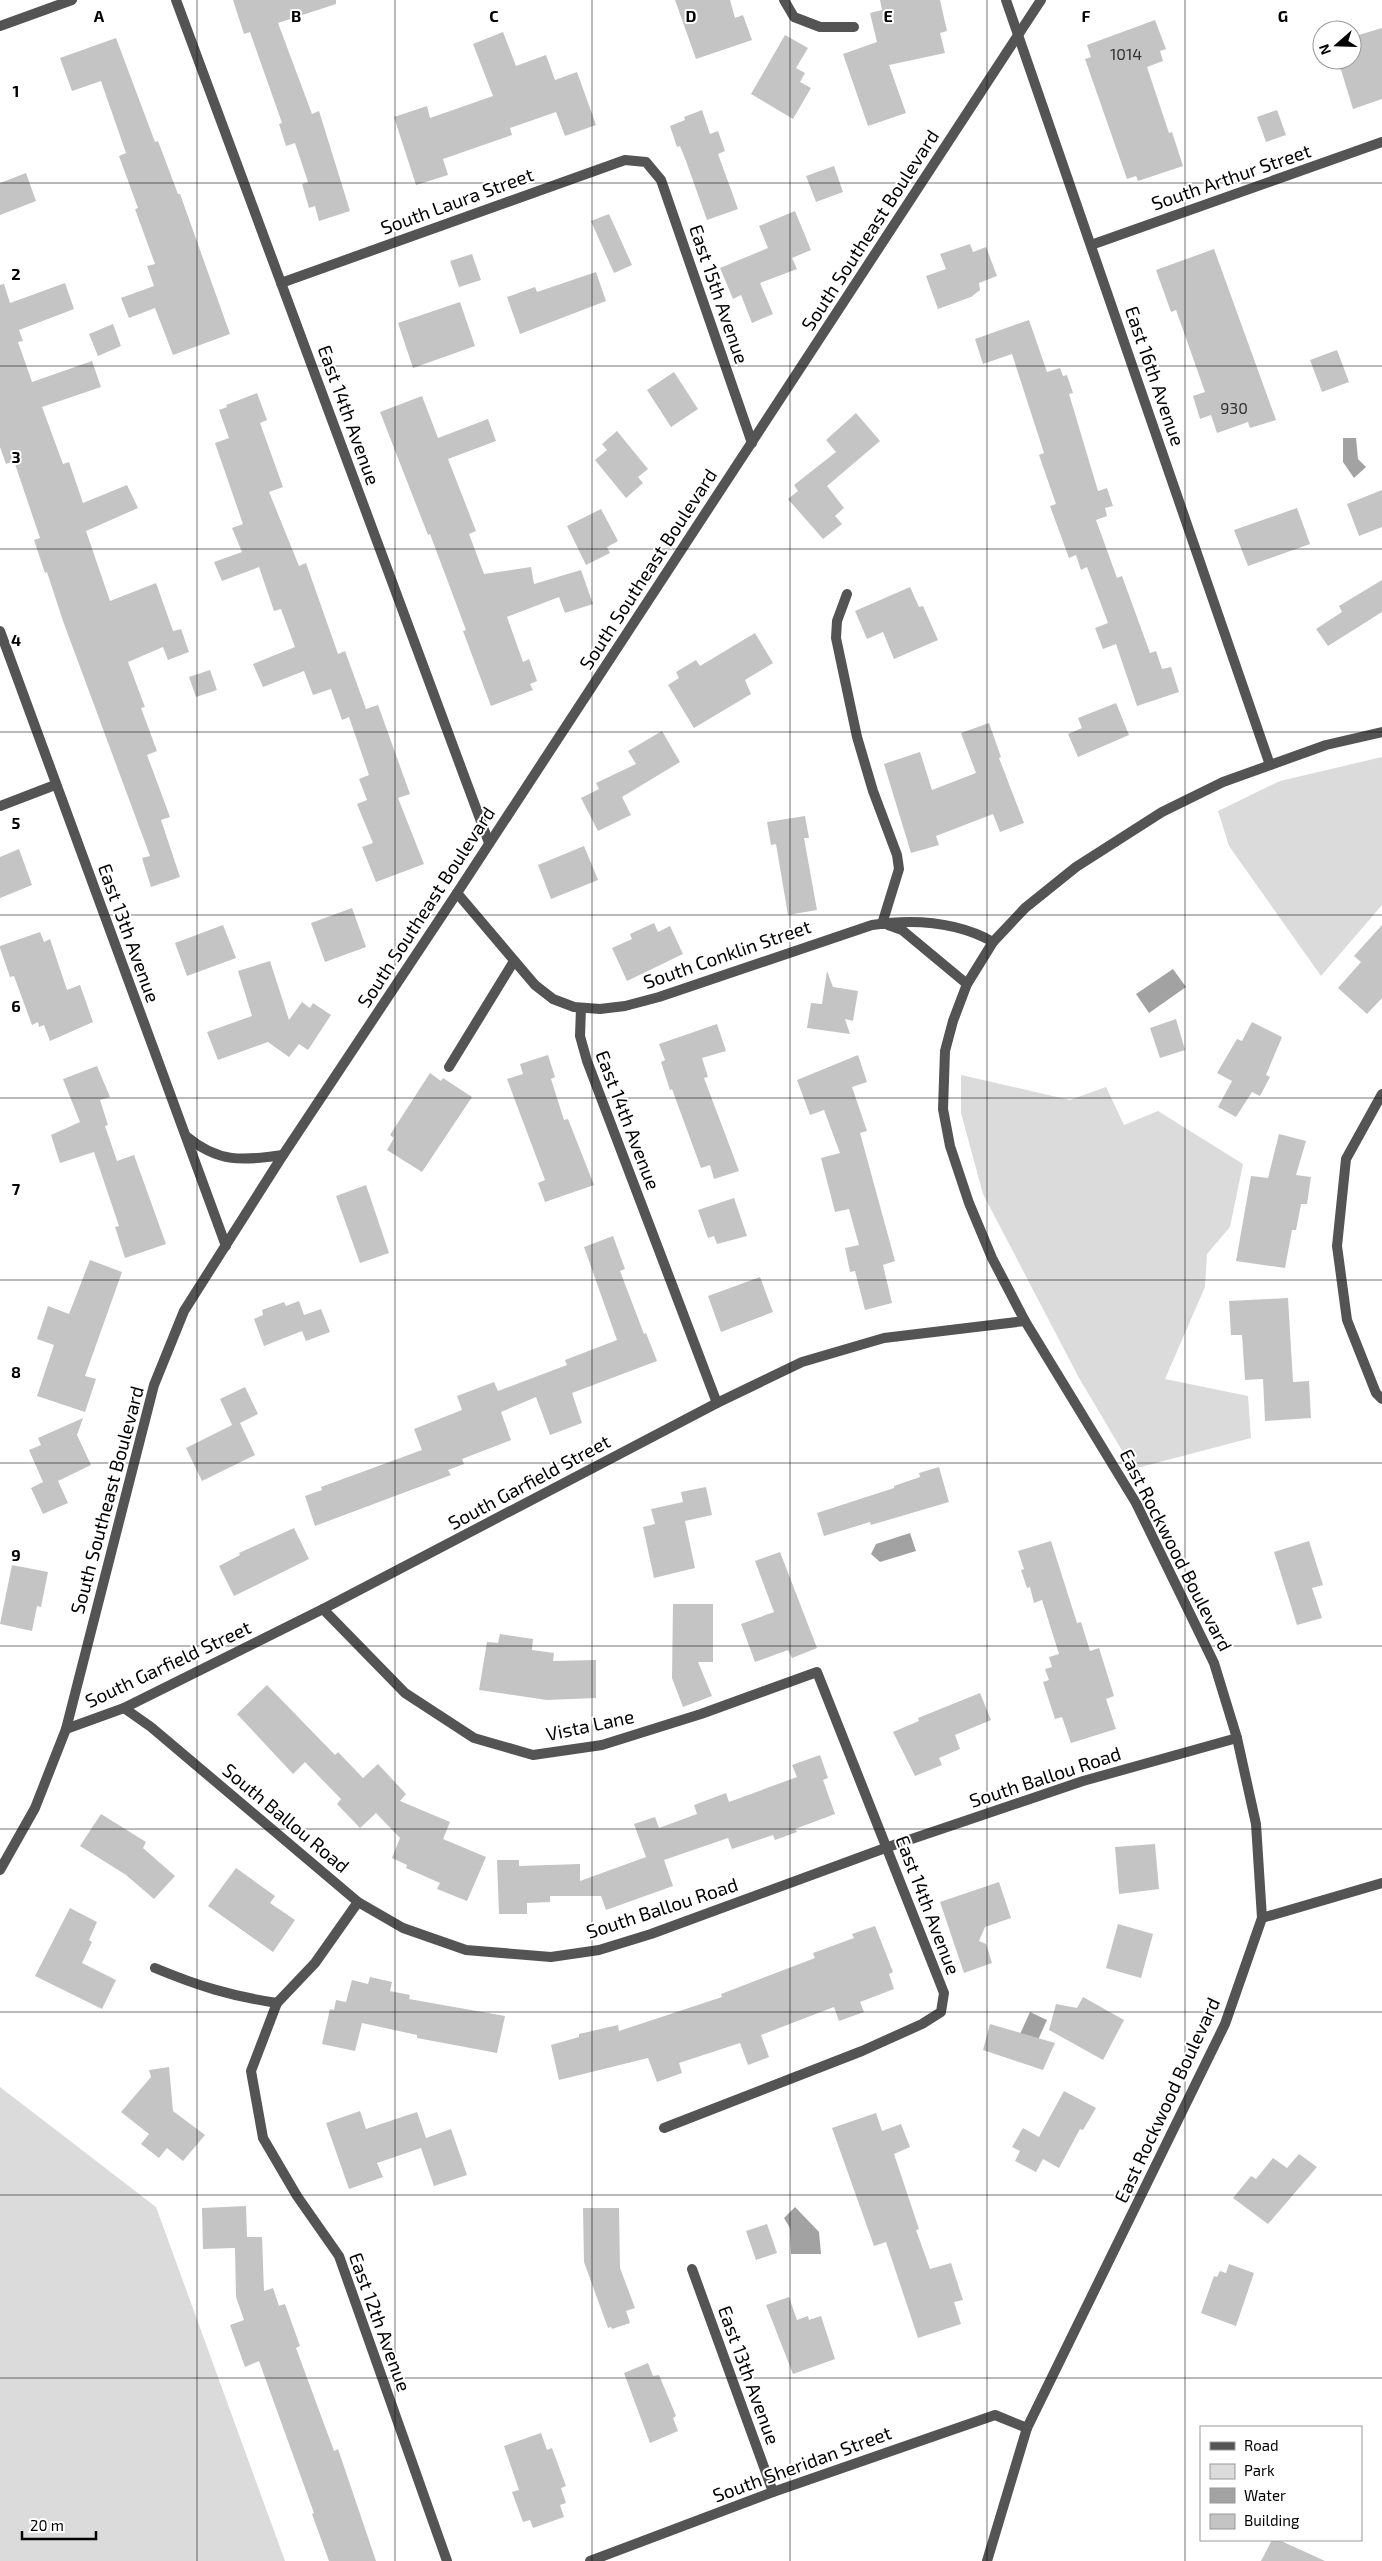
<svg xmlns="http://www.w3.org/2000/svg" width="1382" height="2561" viewBox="0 0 1382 2561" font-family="'Exo 2',sans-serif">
  <rect width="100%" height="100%" fill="#fff"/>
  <!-- green -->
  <g fill="#dbdbdb">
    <polygon points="1382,757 1382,905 1321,976 1229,846 1218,811 1280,781"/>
    <polygon points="961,1075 1070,1100 1106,1087 1124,1125 1158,1111 1243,1164 1230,1227 1207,1254 1205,1287 1165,1379 1248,1396 1251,1438 1133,1469 1079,1378 983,1194 961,1113"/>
    <polygon points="0,2087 156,2207 285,2561 0,2561"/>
  </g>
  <!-- water -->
  <g fill="#a2a2a2">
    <polygon points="1343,438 1356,438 1358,459 1366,467 1354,478 1343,462"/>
    <polygon points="1173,969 1186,987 1149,1013 1136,994"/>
    <polygon points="910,1533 916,1551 880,1562 871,1554 876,1544"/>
    <polygon points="1030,2012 1047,2020 1033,2051 1016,2043"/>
    <polygon points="795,2207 819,2232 821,2254 791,2254 790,2228 784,2218"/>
  </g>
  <!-- building -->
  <g fill="#c4c4c4">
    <polygon points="233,0 336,0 336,4 278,23 312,114 319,111 350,211 319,221 315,206 309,208 302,184 308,182 295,143 286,146 279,124 282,123 250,32 244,34"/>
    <polygon points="675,0 730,0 735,18 743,15 752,40 696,59"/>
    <polygon points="880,0 940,0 947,31 940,33 945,53 889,65 906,113 868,126 843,54 877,42 870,13 882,10"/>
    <polygon points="1155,20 1166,49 1160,51 1163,61 1147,67 1169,133 1172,132 1183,166 1138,181 1136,176 1127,179 1085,59 1091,57 1087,45"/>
    <polygon points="1382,28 1382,99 1353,109 1338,60 1352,60 1352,37"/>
    <polygon points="503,32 516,66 546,55 555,80 577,72 596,125 565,136 556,112 510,128 512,135 443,159 448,175 416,185 394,117 427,106 430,118 493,96 473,44"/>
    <polygon points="785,35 808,48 796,68 805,73 800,82 811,88 793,119 751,94"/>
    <polygon points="116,38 155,142 158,141 178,194 180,194 230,334 173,355 155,308 129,318 121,298 154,286 147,266 155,264 135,209 138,208 119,156 126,153 101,81 72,91 60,58"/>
    <polygon points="702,110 710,134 718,131 725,151 718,154 738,209 707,220 686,161 680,146 677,147 670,126 685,120 684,117"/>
    <polygon points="1277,110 1286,135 1266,142 1257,117"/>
    <polygon points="834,166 843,192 816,202 806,176"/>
    <polygon points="26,173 36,201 0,215 0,183"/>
    <polygon points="795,211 811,250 792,258 797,269 760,283 773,314 752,323 741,295 733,299 720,268 768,248 759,226"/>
    <polygon points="609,214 632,265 614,273 591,221"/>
    <polygon points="970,244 973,252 986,247 997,276 979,283 980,290 971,297 938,309 926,276 946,269 940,254"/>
    <polygon points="1214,249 1276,420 1250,428 1248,422 1217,433 1211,415 1200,419 1193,396 1205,392 1176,310 1171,312 1156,270"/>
    <polygon points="472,254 481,280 459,287 450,261"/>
    <polygon points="596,272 606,301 520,334 507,297 535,287 537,292"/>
    <polygon points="65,283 74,309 19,330 23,341 18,342 32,382 92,361 101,387 42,407 63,464 69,462 83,503 127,485 138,508 86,531 110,601 156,583 173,631 181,629 189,652 168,660 163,647 128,662 145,707 141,708 157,751 147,755 170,817 161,820 180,877 151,887 142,858 150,856 63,621 47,572 45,573 34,540 40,538 14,461 6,464 0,447 0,285 4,284 10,303"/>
    <polygon points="460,302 475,346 413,368 398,323"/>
    <polygon points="1029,320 1047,372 1060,368 1063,376 1067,375 1073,393 1069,394 1098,491 1107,488 1113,506 1105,508 1107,516 1096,520 1117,578 1122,576 1150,653 1156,651 1162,669 1171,667 1179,692 1137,706 1116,644 1103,649 1095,628 1108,623 1087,567 1081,570 1076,555 1069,558 1050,506 1056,504 1039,455 1044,453 1012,354 983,364 975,339"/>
    <polygon points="113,324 121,346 98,356 89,334"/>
    <polygon points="1337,350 1349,382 1322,392 1310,360"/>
    <polygon points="674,372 698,409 671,427 647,390"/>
    <polygon points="257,393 267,420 260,423 283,487 269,492 299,566 306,563 338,654 345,651 366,709 378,705 410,794 398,798 424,864 376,882 362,847 373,843 357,804 367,800 359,779 369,775 349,717 342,720 331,689 313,695 304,671 263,687 253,664 295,647 281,609 274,611 259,567 222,581 214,562 242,552 232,528 243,524 215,443 229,438 219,410 227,407 226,405"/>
    <polygon points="422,396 438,438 488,419 496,441 448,459 476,531 469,534 484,574 531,567 534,584 581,570 593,604 565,613 559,597 507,617 523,662 529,659 537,681 530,684 533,690 491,706 463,631 466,630 430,534 428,535 380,412"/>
    <polygon points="856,413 880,441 827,486 844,508 835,516 842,524 823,539 788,499 798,491 794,485 836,452 826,440"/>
    <polygon points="617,431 648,469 638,477 643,483 626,498 595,460 607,450 602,444"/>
    <polygon points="1382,490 1382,527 1359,536 1347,504"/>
    <polygon points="1297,508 1310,544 1248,566 1234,530"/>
    <polygon points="601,509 618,541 607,547 610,553 586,565 567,526"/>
    <polygon points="1382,580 1382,612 1328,646 1316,629 1342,612 1339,606"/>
    <polygon points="910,587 919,607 923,606 938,640 894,659 883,632 867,639 855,611"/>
    <polygon points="755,633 773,663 745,680 751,694 694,728 668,685 679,678 676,672 696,660 700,666"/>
    <polygon points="210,670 217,690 196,697 189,677"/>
    <polygon points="1116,703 1129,735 1078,757 1068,734 1082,728 1078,718"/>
    <polygon points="989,723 1001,757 999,758 1024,823 1000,832 993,814 936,836 939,845 911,853 884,764 920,752 932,790 976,773 961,733"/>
    <polygon points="662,731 680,762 622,797 631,815 598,831 581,798 599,789 596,783 636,764 628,751"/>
    <polygon points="805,816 809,838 804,838 817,910 788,915 776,844 771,845 767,822"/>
    <polygon points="584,846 598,880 551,899 538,865"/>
    <polygon points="19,849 32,885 0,898 0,857"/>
    <polygon points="352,908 366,947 325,962 311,923"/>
    <polygon points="654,923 658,932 670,926 683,954 627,981 612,948 632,939 630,934"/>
    <polygon points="223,925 236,958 187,976 175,943"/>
    <polygon points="1382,925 1382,998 1367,1014 1338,988 1361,962 1354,956"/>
    <polygon points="40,932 44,942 50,939 67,990 80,985 93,1022 50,1041 44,1025 39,1027 38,1022 32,1025 14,976 10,977 0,948 0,946"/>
    <polygon points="270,961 289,1020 302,1002 310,1008 313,1003 331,1015 308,1050 299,1044 289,1057 268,1042 218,1060 207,1032 252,1016 238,971"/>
    <polygon points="827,971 833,987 858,991 853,1021 845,1019 850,1034 807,1028 811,1003 822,1004"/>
    <polygon points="1176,1019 1185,1050 1160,1058 1150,1028"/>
    <polygon points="1252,1022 1282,1037 1266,1075 1270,1077 1260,1096 1252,1092 1236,1117 1218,1107 1232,1081 1217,1073 1237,1039 1242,1041"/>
    <polygon points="717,1024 726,1051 702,1058 708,1077 704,1078 739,1171 714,1179 710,1165 701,1168 672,1089 670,1090 661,1062 665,1060 659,1044"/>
    <polygon points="548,1055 555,1077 551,1079 564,1120 568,1119 594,1185 545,1202 538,1183 545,1180 507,1079 523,1074 520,1064"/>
    <polygon points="858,1055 867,1082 852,1087 867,1131 860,1133 895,1261 883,1265 892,1303 865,1310 855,1271 850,1272 845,1248 859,1245 849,1209 835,1212 821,1158 840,1153 824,1110 810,1115 797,1080"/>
    <polygon points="97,1066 110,1097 100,1100 108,1125 105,1126 117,1161 134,1155 166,1244 125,1258 115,1227 119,1226 94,1152 60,1163 51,1135 80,1122 63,1079"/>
    <polygon points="430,1073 441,1081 443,1078 472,1097 422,1172 387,1150 394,1138 390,1135"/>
    <polygon points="1279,1134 1306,1141 1296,1175 1311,1177 1307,1204 1301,1204 1296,1230 1292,1230 1285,1268 1236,1261 1251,1176 1268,1178"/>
    <polygon points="366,1185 389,1253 360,1263 336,1196"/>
    <polygon points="734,1198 747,1236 717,1244 714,1236 708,1238 698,1210"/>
    <polygon points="613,1236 625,1269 620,1271 644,1334 646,1333 657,1361 572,1393 582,1423 550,1435 536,1397 501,1412 511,1440 462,1459 464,1464 448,1470 451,1475 315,1526 305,1496 322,1490 321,1487 422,1450 414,1429 462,1410 457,1396 494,1382 498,1391 567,1365 565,1360 617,1340 584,1247"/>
    <polygon points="90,1260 122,1272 85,1376 96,1379 85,1412 37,1396 54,1345 37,1339 48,1306 69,1314"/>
    <polygon points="760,1277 773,1312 721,1332 708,1296"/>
    <polygon points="1288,1298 1293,1382 1309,1381 1311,1418 1265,1421 1263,1379 1245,1380 1242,1335 1231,1335 1229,1301"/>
    <polygon points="299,1301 304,1315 321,1309 330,1332 306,1341 302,1331 264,1346 254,1319 263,1315 262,1310 284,1302 286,1306"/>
    <polygon points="245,1387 258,1414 240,1423 255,1455 202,1481 186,1448 232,1425 220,1399"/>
    <polygon points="83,1418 77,1435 91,1465 58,1481 68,1503 43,1514 31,1488 43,1482 29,1450 41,1445 38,1438"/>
    <polygon points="939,1467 949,1502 871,1525 870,1522 824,1536 817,1513 894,1488 894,1486 920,1477 919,1473"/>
    <polygon points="706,1487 712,1515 685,1521 695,1568 654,1578 643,1527 655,1524 651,1509 683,1502 681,1492"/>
    <polygon points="294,1528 309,1559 234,1596 219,1566 240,1555 239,1553"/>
    <polygon points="1051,1541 1077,1623 1081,1622 1090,1651 1099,1648 1114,1696 1106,1699 1116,1729 1071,1743 1062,1717 1055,1719 1043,1682 1049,1680 1045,1669 1052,1667 1049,1657 1059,1654 1042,1600 1034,1603 1030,1587 1027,1588 1021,1570 1024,1569 1018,1551"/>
    <polygon points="1309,1541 1323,1585 1312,1588 1322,1618 1297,1625 1274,1552"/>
    <polygon points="780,1552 817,1648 792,1658 788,1650 755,1662 741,1624 774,1612 755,1561"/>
    <polygon points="12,1565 48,1572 41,1607 37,1606 32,1631 0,1624"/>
    <polygon points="673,1604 713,1604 713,1662 698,1662 712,1696 683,1707 672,1678"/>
    <polygon points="500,1634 533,1639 532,1650 554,1653 553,1661 596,1660 596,1698 547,1700 479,1690 487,1642 498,1643"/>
    <polygon points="267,1685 335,1755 338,1752 363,1778 378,1764 406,1794 400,1801 450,1822 443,1839 486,1857 467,1901 437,1889 440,1883 406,1868 407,1865 392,1858 400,1838 376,1813 360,1828 337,1804 341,1799 305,1762 293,1774 237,1714"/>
    <polygon points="980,1693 991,1720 955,1735 960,1749 939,1758 942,1765 915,1776 893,1732 919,1721 918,1718"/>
    <polygon points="820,1755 828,1778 823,1780 835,1814 795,1829 797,1832 775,1840 773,1835 732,1849 728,1838 664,1860 673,1886 606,1910 601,1896 550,1896 550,1902 527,1903 527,1914 499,1914 497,1860 519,1860 519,1866 580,1864 580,1881 646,1857 634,1824 655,1817 659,1828 697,1814 694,1805 726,1793 729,1802 797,1777 792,1765"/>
    <polygon points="101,1814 146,1842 143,1848 175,1876 154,1899 126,1875 80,1846"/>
    <polygon points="1155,1844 1159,1889 1119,1894 1115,1847"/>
    <polygon points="236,1868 275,1896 270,1903 295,1920 273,1952 208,1906"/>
    <polygon points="999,1882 1011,1918 985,1927 979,1941 986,1944 992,1963 964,1973 940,1902"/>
    <polygon points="70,1908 97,1922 89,1940 92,1942 82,1963 116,1980 102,2009 35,1976"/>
    <polygon points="1118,1924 1153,1934 1141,1978 1106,1968"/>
    <polygon points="875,1926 893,1972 889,1974 894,1989 860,2002 864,2012 839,2021 834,2007 761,2035 769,2057 748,2065 740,2043 679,2063 682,2073 657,2082 648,2058 559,2080 551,2045 579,2037 579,2034 618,2025 619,2031 722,1997 721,1994 815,1958 813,1953 854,1938 852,1934"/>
    <polygon points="370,1977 392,1982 390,1991 410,1995 409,1999 505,2016 497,2053 417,2038 417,2035 362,2023 355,2051 322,2044 330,2009 334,2010 336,2000 346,2002 352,1980 368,1984"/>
    <polygon points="1083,1997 1124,2020 1103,2060 1049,2030 1056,2004 1077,2008"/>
    <polygon points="990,2024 1055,2043 1043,2070 983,2050"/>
    <polygon points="169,2067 173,2111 205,2135 183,2161 167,2148 159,2158 141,2144 149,2134 121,2112 151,2077 149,2070"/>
    <polygon points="1064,2091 1096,2108 1083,2130 1080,2129 1059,2168 1043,2159 1036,2172 1015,2161 1020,2151 1012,2147 1023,2128 1039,2137"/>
    <polygon points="360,2111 366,2129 417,2112 426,2138 451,2129 467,2175 434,2186 421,2148 377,2163 383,2177 349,2189 326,2123"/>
    <polygon points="876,2113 882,2131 901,2124 910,2147 894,2154 919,2229 916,2230 930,2269 951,2263 963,2300 954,2302 961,2324 918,2338 886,2242 874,2246 832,2128"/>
    <polygon points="1299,2154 1317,2167 1268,2224 1233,2198 1251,2176 1256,2179 1273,2158 1287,2168"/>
    <polygon points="246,2206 247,2237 262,2237 264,2291 273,2288 279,2306 285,2304 300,2346 296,2348 334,2451 338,2449 376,2561 329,2561 312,2514 314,2513 259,2361 245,2367 230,2325 244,2320 236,2297 235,2248 203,2249 202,2208"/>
    <polygon points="583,2208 619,2208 620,2268 635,2308 626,2311 630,2323 612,2329 611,2327 608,2328 584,2262"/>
    <polygon points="767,2224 777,2253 756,2260 746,2231"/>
    <polygon points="1229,2264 1254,2273 1236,2326 1201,2313 1214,2276 1217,2277 1220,2271 1226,2273"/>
    <polygon points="789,2297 797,2320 808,2316 809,2320 821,2316 835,2359 793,2374 766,2305"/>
    <polygon points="648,2363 653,2376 659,2375 676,2416 673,2418 678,2431 650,2443 624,2373"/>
    <polygon points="541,2433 547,2450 552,2448 566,2486 561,2488 566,2503 560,2505 564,2517 533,2528 530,2520 523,2522 512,2492 519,2490 504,2446"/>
    <polygon points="1272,2540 1279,2540 1325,2561 1261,2561"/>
  </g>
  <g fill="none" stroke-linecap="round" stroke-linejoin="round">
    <!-- service -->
    <g stroke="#545454" stroke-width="10">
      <polyline points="784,0 794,17 820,27 854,27"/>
      <polyline points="847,594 837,621 836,638 857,737 873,791 897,855 899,869 882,924"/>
      <polyline points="449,1067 514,961"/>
    </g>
    <!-- minor -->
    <g stroke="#545454" stroke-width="10">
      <polyline points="176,0 489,843"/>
      <polyline points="1006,0 1270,765"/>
      <polyline points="0,26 72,0"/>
      <polyline points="1091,245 1382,142"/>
      <polyline points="281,283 625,160 646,162 661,180 752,443"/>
      <polyline points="0,631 226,1246"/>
      <polyline points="0,806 55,785"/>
      <path d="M457 893 535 985 553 999 574 1007 600 1009 625 1006 659 997 872 925C913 919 957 922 993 942"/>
      <polyline points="888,925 902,930 967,984"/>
      <polyline points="581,1008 580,1036 587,1061 717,1403"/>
      <polyline points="1382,1094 1346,1159 1337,1246 1347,1320 1376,1393 1382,1399"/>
      <path d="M186 1136C218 1163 243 1161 283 1155"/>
      <polyline points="323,1609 405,1693 474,1738 533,1755 602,1745 701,1714 817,1672 944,1993 941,2012 922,2024 862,2051 664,2128"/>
      <polyline points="124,1708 151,1727 358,1902 403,1928 466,1950 551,1957 599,1950 651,1934 888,1847 1083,1781 1237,1738"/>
      <polyline points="66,1729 124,1708 323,1609 717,1403 802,1362 884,1338 1025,1321"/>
      <polyline points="358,1902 315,1963 277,2003 251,2071 263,2138 297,2196 339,2256 447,2561"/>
      <polyline points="1262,1918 1382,1883"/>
      <path d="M155 1968C198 1986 231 1996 277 2003"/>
      <polyline points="692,2269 773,2492"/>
      <polyline points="590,2561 773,2492 995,2415 1027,2428"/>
    </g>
    <!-- tertiary -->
    <g stroke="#545454" stroke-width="10">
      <polyline points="0,1870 35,1808 66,1729 154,1385 184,1311 283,1155 457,893 1041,0"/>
      <polyline points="987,2561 1027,2428 1225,2024 1262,1918 1256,1824 1237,1738 1214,1663 1136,1503 1025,1321 992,1258 969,1203 950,1146 943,1109 945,1051 953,1021 967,984 993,942 1025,908 1076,867 1162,812 1223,782 1326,745 1382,732"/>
    </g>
  </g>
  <!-- grid -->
  <path fill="none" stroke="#000" stroke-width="1" stroke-opacity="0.55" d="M197 0V2561M395 0V2561M592 0V2561M790 0V2561M987 0V2561M1185 0V2561M0 183H1382M0 366H1382M0 549H1382M0 732H1382M0 915H1382M0 1098H1382M0 1280H1382M0 1463H1382M0 1646H1382M0 1829H1382M0 2012H1382M0 2195H1382M0 2378H1382"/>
  <g text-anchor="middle" stroke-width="4" stroke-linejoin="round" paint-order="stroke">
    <!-- number labels -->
    <g font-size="16" fill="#313131">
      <text x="1126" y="60">1014</text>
      <text x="1234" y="414">930</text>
    </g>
    <!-- street labels -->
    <g font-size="19" fill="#000" stroke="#fff">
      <text transform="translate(1231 177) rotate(-19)" y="7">South Arthur Street</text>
      <text transform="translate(457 201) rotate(-20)" y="7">South Laura Street</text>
      <text transform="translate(870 230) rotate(-57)" y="7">South Southeast Boulevard</text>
      <text transform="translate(719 294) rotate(71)" y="7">East 15th Avenue</text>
      <text transform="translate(1155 376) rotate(71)" y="7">East 16th Avenue</text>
      <text transform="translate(349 415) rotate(70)" y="7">East 14th Avenue</text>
      <text transform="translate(648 569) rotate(-57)" y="7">South Southeast Boulevard</text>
      <text transform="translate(426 907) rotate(-57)" y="7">South Southeast Boulevard</text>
      <text transform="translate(129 933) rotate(70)" y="7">East 13th Avenue</text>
      <text transform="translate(727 954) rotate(-19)" y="7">South Conklin Street</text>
      <text transform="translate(628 1120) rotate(69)" y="7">East 14th Avenue</text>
      <text transform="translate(529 1482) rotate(-28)" y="7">South Garfield Street</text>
      <text transform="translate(107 1500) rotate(-75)" y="7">South Southeast Boulevard</text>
      <text transform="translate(1176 1550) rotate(63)" y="7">East Rockwood Boulevard</text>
      <text transform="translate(168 1664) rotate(-25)" y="7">South Garfield Street</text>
      <text transform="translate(590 1725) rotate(-12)" y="7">Vista Lane</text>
      <text transform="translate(1045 1777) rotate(-18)" y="7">South Ballou Road</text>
      <text transform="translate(286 1818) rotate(40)" y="7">South Ballou Road</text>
      <text transform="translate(928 1905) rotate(69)" y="7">East 14th Avenue</text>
      <text transform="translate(662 1908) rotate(-18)" y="7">South Ballou Road</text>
      <text transform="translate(1167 2100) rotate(-65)" y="7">East Rockwood Boulevard</text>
      <text transform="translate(380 2322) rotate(70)" y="7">East 12th Avenue</text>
      <text transform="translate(749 2375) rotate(70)" y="7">East 13th Avenue</text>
      <text transform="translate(802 2464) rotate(-20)" y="7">South Sheridan Street</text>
    </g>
  </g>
  <g font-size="16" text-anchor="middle" font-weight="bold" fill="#000" stroke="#fff" stroke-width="4" stroke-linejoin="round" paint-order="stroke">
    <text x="99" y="22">A</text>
    <text x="296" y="22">B</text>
    <text x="494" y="22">C</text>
    <text x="691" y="22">D</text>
    <text x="888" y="22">E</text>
    <text x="1086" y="22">F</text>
    <text x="1283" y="22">G</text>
    <text x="16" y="97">1</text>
    <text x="16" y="280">2</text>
    <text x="16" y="463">3</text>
    <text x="16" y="646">4</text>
    <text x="16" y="829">5</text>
    <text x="16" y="1012">6</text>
    <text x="16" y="1195">7</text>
    <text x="16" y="1378">8</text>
    <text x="16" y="1561">9</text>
  </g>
  <!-- legend -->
  <rect x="1200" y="2426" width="162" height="115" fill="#ffffff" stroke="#999999"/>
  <rect x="1210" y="2442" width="25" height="8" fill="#545454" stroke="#999999"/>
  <text x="1244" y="2451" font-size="15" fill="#000000">Road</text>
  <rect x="1210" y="2464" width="25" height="15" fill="#dbdbdb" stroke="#999999"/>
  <text x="1244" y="2476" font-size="15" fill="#000000">Park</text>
  <rect x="1210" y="2488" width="25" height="15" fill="#a2a2a2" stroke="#999999"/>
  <text x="1244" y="2501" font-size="15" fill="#000000">Water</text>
  <rect x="1210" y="2514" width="25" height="15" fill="#c4c4c4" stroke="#999999"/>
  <text x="1244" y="2526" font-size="15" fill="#000000">Building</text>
  <!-- north arrow -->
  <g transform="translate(1337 45) rotate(250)"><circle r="24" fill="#ffffff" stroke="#999999"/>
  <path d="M0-4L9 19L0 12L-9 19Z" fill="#000000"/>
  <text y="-8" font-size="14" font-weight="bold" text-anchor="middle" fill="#000000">N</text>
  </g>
  <!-- scale -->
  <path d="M22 2531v8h74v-8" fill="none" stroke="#000000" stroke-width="2.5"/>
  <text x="30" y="2531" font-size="15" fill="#000000" stroke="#ffffff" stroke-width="4" paint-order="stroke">20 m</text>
</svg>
